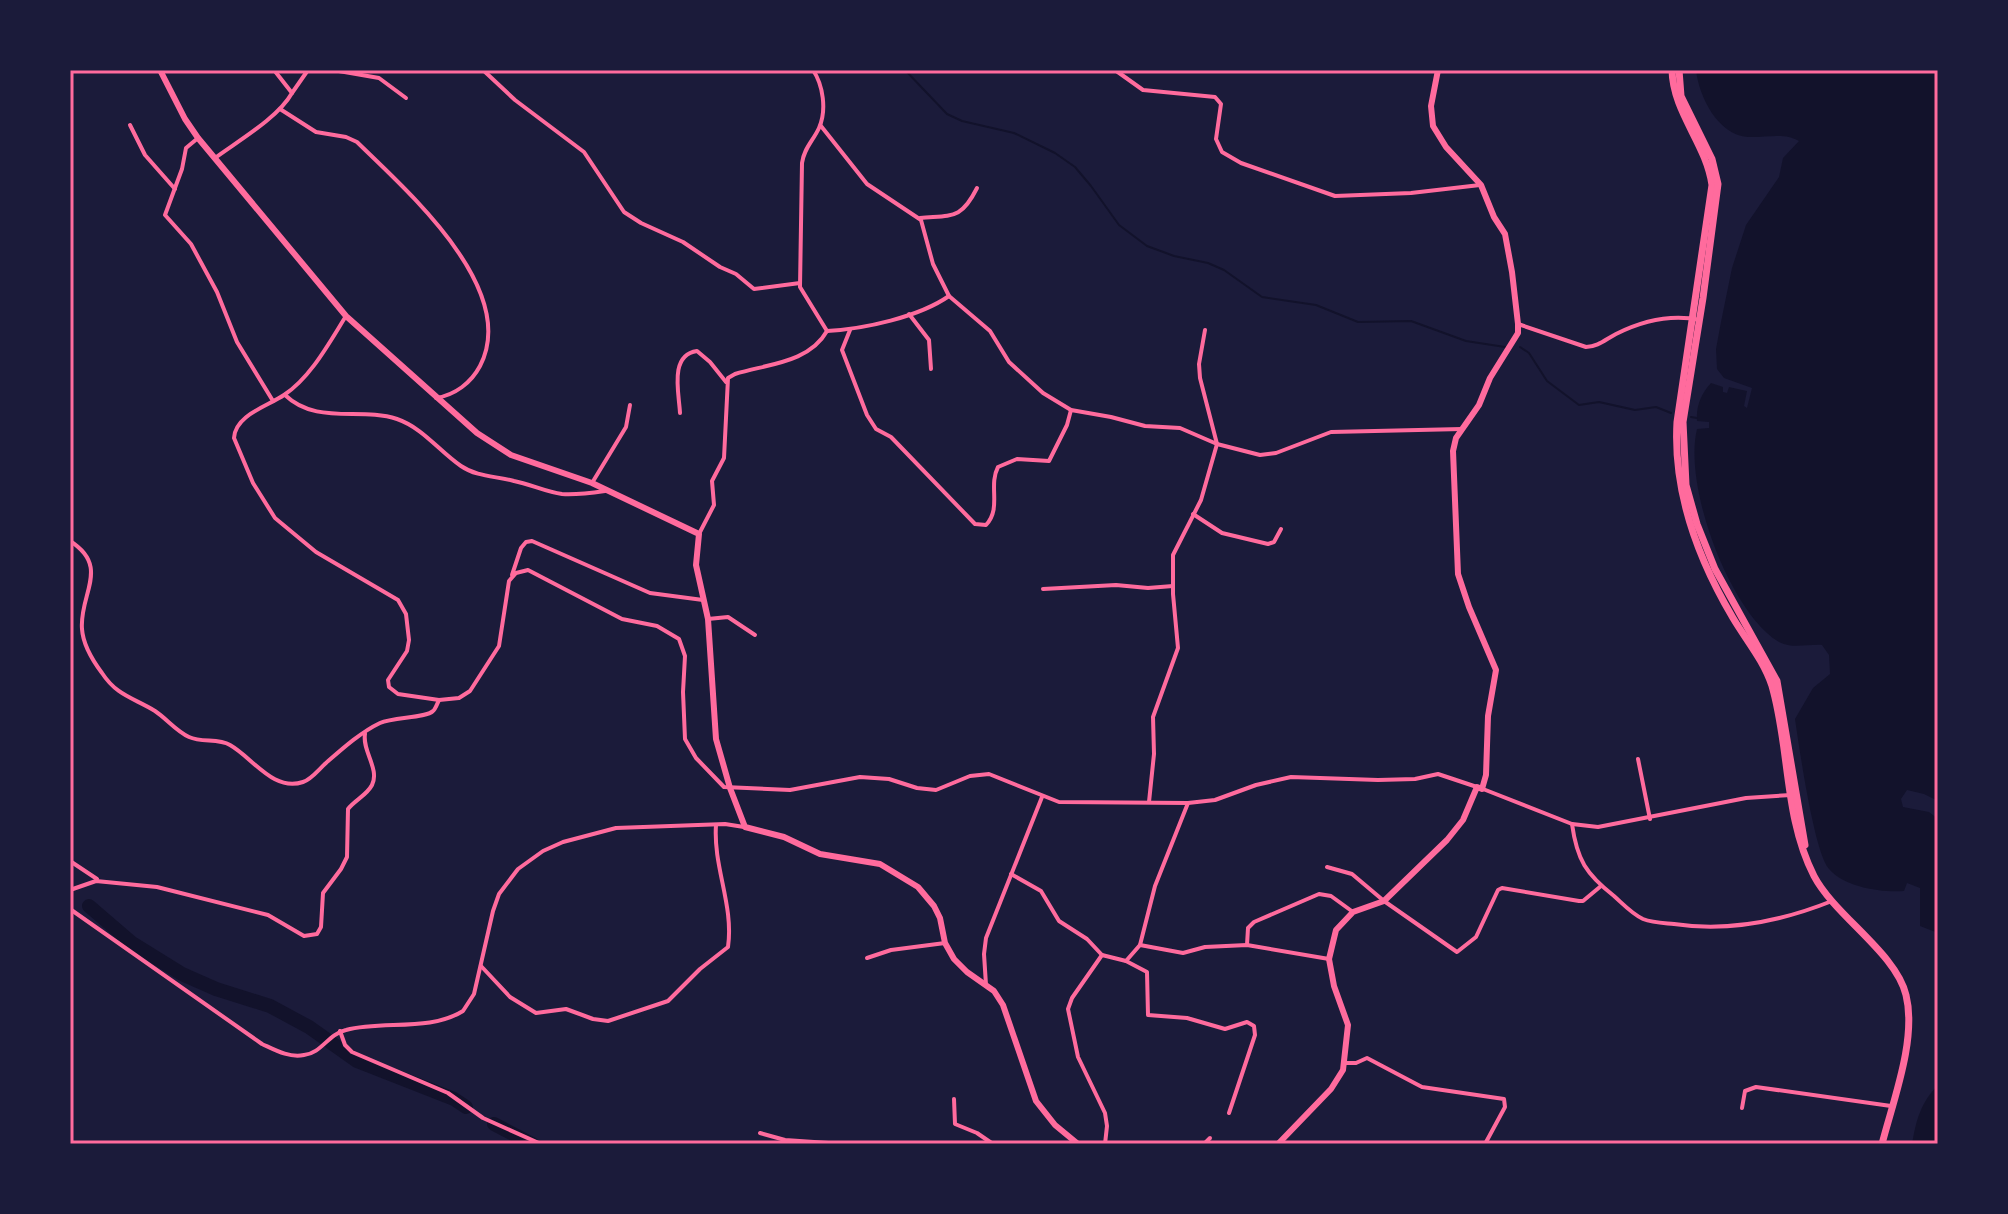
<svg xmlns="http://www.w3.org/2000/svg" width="2008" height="1214" viewBox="0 0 2008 1214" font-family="Rubik,sans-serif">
  <rect width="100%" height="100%" fill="#1b1b3a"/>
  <!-- water -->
  <g fill="#12122b">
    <path d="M1696 70H1938V801L1924 794 1907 790 1901 799 1903 807 1929 812 1938 819V933L1920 926V888L1907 883 1904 891C1882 893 1844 887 1829 869 1814 852 1799 746 1795 719L1813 688 1830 674 1829 655 1822 645C1809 644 1791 649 1779 642 1729 612 1683 485 1697 429L1709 428V422L1697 421C1696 406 1701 394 1711 383L1723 387V392L1727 393 1729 387 1747 391 1744 406 1747 408 1752 388 1724 378 1717 369 1716 349 1721 322 1732 268 1746 225 1779 177 1783 158 1799 141C1784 132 1765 138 1748 137 1718 135 1699 97 1696 70Z"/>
    <path d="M1938 1085V1144H1912C1916 1120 1921 1102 1938 1085Z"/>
  </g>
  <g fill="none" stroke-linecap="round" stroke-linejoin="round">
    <!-- stream -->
    <g stroke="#12122b" stroke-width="2">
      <polyline points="905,70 947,114 962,121 1014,133 1055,153 1075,167 1091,186 1119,225 1147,246 1174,256 1208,263 1224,270 1262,297 1316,305 1358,322 1411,321 1466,341 1505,347"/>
      <polyline points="1520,347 1529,353 1547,381 1579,405 1599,402 1635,410 1656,407 1671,413"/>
      <polyline points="1691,417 1697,418"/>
    </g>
    <!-- river -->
    <g stroke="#12122b" stroke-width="14">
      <polyline points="89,906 132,943 182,974 216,989 270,1006 309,1027 357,1061 454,1099 466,1107"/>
      <polyline points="494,1124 532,1144"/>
    </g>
    <!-- minor -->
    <g stroke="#ff6b9d" stroke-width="4">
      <polyline points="333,70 379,78 406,98"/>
      <polyline points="483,70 515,100 584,152 624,212 641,223 683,242 720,267 736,274 754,289 800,283"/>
      <path d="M813 70C823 85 827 110 819 128 813 141 804 148 802 163L800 287 827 331"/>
      <polyline points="1115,70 1143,90 1215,97 1221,104 1216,139 1222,152 1241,163 1335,196 1411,193 1480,185"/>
      <polyline points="292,93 308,70"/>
      <path d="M280 109 316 132 346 137 357 142C406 190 520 289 480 366 471 383 455 395 436 398"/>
      <polyline points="130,125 145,155 175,189"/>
      <polyline points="821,126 867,184 921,220 933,264 949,296"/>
      <polyline points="198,138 186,148 182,169 165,215 191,244 217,292 237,342 273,401"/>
      <path d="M215 158C238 141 278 118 292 93L274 70"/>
      <path d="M920 218C952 215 961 220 977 188"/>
      <polyline points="909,314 929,340 931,369"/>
      <path d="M346 316C329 343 311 377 284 395 268 406 235 415 234 438L253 483 275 518 316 552 398 600 406 614 409 640 407 651 388 680 389 687 398 694 439 700 459 698 470 691 499 646 509 581 516 573 528 570 622 619 657 626 679 639 685 656 683 692 685 739 696 758 724 787 790 790 860 777 889 779 917 788 936 790 970 776 989 774 1059 802 1188 803 1215 800 1256 785 1291 777 1378 780 1415 779 1438 774 1477 787"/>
      <path d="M1518 324 1586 347C1598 347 1606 339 1616 334 1642 321 1671 314 1700 320"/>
      <path d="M850 330 842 350 867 415 876 429 891 437 975 524 986 525C1002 508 988 486 998 467L1017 459 1049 461 1067 425 1071 410"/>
      <path d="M827 331C864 329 919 317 949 296L990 331 1009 362 1043 393 1071 410 1111 417 1145 426 1180 428 1217 444 1260 455 1276 453 1331 432 1462 429"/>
      <path d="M285 395C316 425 360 407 397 419 423 428 439 451 461 466 477 477 496 476 514 481 530 484 546 492 562 494 576 495 591 493 605 491"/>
      <path d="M680 413C679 393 669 355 697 351L710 362 726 382"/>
      <polyline points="592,483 626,427 630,405"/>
      <polyline points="1193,514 1222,533 1268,544 1274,542 1281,529"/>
      <path d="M699 534 714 505 712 481 724 458 728 378 735 374C767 364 809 363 827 331"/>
      <path d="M70 541C111 567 79 594 82 629 83 644 93 661 102 673 117 696 134 698 155 711 167 719 176 731 189 737 202 743 218 738 230 745 253 758 273 792 303 782 312 779 319 769 326 763 342 749 361 732 380 723 393 717 426 718 433 711 435 710 438 702 439 700"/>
      <polyline points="512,575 521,548 526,542 532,541 650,593 703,600"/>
      <polyline points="1043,589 1116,585 1148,588 1173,586"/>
      <polyline points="708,619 728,617 755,635"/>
      <polyline points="1638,759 1650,819"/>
      <path d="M1483 789 1572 824C1577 860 1586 874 1614 896 1623 904 1632 914 1643 919 1653 923 1664 923 1674 924 1727 932 1782 921 1832 901"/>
      <polyline points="1149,802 1154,754 1153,717 1178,648 1173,594 1173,555 1201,500 1217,444 1200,378 1199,364 1205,330"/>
      <polyline points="1572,824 1598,827 1746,798 1791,795"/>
      <polyline points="70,861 97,879"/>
      <polyline points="1327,867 1352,874 1384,901 1457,952 1476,937 1498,890 1502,888 1579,901 1583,901 1601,886"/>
      <polyline points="1011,874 1041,891 1059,921 1087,939 1102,955"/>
      <path d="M70 890 96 881 157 887 268 915 304 936 317 934 321 927 323 893 341 869 347 857 348 809C355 800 367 795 372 785 380 769 362 751 365 734"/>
      <path d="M70 909 262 1044C275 1050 289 1058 304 1055 322 1053 328 1034 346 1030 383 1020 429 1032 463 1011L474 994 493 911 499 894 518 869 543 851 563 842 616 828 725 824 744 827"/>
      <polyline points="1140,945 1183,953 1205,947 1247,945 1329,959"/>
      <polyline points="1247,945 1248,928 1254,922 1319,894 1331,896 1353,912"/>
      <polyline points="867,958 891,950 945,943"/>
      <polyline points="1126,961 1140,945 1155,886 1188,803"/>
      <path d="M481 966 510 997 536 1013 566 1009 593 1019 608 1021 668 1001 700 969 728 947C734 905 713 867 716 825"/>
      <polyline points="986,985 984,954 986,938 1042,797"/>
      <polyline points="340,1031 345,1045 352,1052 448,1093 483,1118 541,1144"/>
      <polyline points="1345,1063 1356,1063 1367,1058 1422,1087 1504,1099 1505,1107 1485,1144"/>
      <polyline points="954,1099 955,1124 977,1133 993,1144"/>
      <polyline points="1742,1108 1745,1091 1756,1087 1891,1106"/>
      <polyline points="760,1133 785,1140 843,1144"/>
      <polyline points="1105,1144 1107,1126 1105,1113 1078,1057 1068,1009 1072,998 1102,955 1126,961 1147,972 1148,1015 1187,1018 1225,1029 1247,1022 1254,1026 1255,1035 1229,1113"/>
      <polyline points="1204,1144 1210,1138"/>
    </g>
    <!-- tertiary -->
    <polyline stroke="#ff6b9d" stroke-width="6" points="1278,1144 1331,1089 1343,1070 1348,1025 1334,986 1329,959 1336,930 1353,912 1384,901 1447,840 1463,820 1477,787 1482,789 1486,775 1488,716 1496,670 1469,607 1458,574 1453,451 1456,438 1479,405 1490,378 1518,333 1518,324 1512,272 1505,234 1494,217 1481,185 1446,147 1433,126 1431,106 1438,70"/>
    <!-- secondary -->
    <polyline stroke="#ff6b9d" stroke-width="6" points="160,70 185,119 198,138 346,316 477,433 511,455 592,483 699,534 696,565 708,619 716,739 730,788 745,827 784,837 820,854 880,864 918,887 934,906 940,918 945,943 954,959 967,972 994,991 1003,1005 1036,1101 1055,1125 1078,1144"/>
    <!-- primary -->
    <g stroke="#ff6b9d" stroke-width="7">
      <path d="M1672 70C1673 113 1706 143 1712 185L1677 422C1673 491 1698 559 1733 618 1746 640 1764 661 1772 686 1790 748 1784 818 1814 876 1835 916 1896 953 1906 995 1917 1039 1893 1101 1882 1144"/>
      <polyline points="1679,70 1681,96 1712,159 1718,184 1703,298 1683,422 1686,485 1697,524 1715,569 1777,681 1805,845"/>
    </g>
  </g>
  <!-- border -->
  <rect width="2008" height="1214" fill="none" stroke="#1b1b3a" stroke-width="144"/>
  <rect x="72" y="72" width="1864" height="1070" fill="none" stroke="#ff6b9d" stroke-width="3"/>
</svg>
